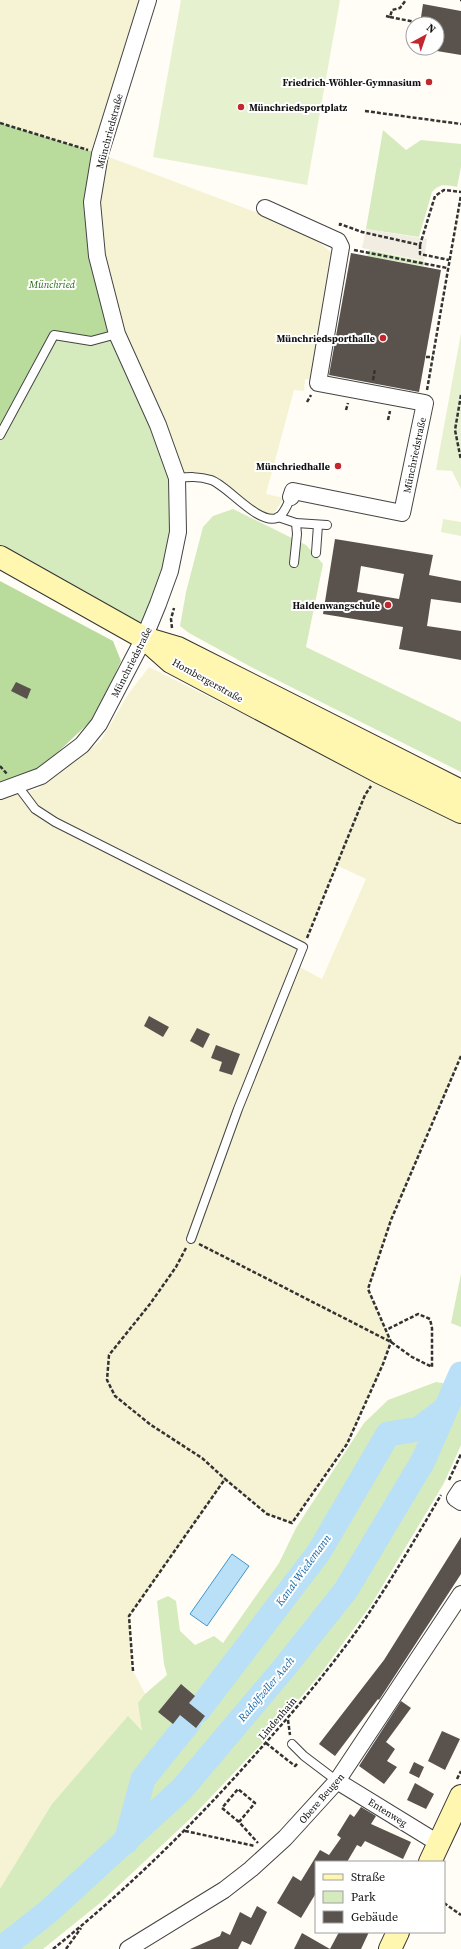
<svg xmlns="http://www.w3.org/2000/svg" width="461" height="1949" viewBox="0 0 461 1949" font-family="'Source Serif 4',serif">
  <rect width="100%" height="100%" fill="#fffdf5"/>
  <!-- farmland -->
  <g fill="#f6f3d4" fill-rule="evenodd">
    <polygon points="0,0 148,0 101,154 306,231 333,254 314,380 305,379 304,391 294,390 266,494 284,498 271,518 212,480 177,478 97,256 100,154 0,123"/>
    <path d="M149 667 461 822V1056L391 1220 368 1289 391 1342 383 1364 347 1444 292 1523 267 1514 225 1481 130 1616 133 1671 157 1716 0 1934V798L38 789 49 778 82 756 101 740 129 693ZM336 865 366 879 322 979 296 965Z"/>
  </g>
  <!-- green -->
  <g fill="#d5ebbd">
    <path d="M383 130 406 150 421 140 461 144V167L457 187C446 185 440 183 432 192L419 237 366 229Z"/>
    <polygon points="369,250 425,262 424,266 367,256"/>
    <polygon points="117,334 177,478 178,532 144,638 0,557 0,435 54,335"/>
    <polygon points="233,509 306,545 323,564 306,647 461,722 461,772 253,668 189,633 180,626 186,592 203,527 213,516"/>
    <polygon points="461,1274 461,1327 451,1323"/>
    <polygon points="436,1382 461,1386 461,1445 444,1483 371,1605 322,1672 265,1740 191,1818 100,1903 43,1949 0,1949 0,1889 52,1804 128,1716 142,1731 138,1703 145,1694 167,1675 164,1664 157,1601 168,1596 176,1601 180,1631 195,1645 214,1636 223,1643 279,1563 296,1528 364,1423 388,1400"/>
  </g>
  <!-- forest -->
  <g fill="#b9dc9c">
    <polygon points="0,123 100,154 92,202 117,334 91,341 54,335 0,435"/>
    <polygon points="0,581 113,641 121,661 95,717 40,769 0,788"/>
  </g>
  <!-- pitch -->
  <g fill="#e6f2cf">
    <polygon points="181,0 340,0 307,185 153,157"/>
    <polygon points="461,333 461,489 452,471 436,470"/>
    <polygon points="443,519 461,522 461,536 441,532"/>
  </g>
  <!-- plaza -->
  <polygon fill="#f1ede2" points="366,229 427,239 424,261 362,248"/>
  <!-- water -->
  <polygon fill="#b9e0f7" stroke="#3f96cf" points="232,1554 249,1566 207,1626 190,1614"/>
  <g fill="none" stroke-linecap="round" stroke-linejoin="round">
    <!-- river -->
    <g stroke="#b9e0f7" stroke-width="25">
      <polyline points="198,1711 319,1552 388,1434 419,1429 444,1410"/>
      <polyline points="126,1842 143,1779 189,1722"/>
      <polyline points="1,1949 49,1911 182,1789 284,1668 346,1590 423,1461 461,1374"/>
    </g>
  </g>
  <!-- building -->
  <g fill="#5a524d" fill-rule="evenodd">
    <polygon points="423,4 461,11 461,55 437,51 437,24 420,24"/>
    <polygon points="351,253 441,270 419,392 329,375"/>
    <path d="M335 539 433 555 429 575 461 581V603L431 599 427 626 461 631V660L399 649 403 627 323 614ZM361 566 404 574 399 599 357 592Z"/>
    <polygon points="16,682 31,689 27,699 11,691"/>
    <polygon points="149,1016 169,1027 163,1037 144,1026"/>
    <polygon points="197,1028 210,1034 203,1048 190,1041"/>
    <polygon points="216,1045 240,1054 232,1075 219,1071 222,1062 211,1058"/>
    <polygon points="461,1537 461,1574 379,1700 378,1699 335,1756 319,1744 384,1660"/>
    <polygon points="181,1684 195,1696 189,1703 205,1716 196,1728 180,1715 173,1724 158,1712"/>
    <polygon points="401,1701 411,1708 386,1742 395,1749 387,1761 397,1767 384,1784 359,1766"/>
    <polygon points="442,1731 460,1739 445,1770 428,1761"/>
    <polygon points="414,1762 424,1767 419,1778 409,1773"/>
    <polygon points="415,1783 434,1794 426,1809 407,1800"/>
    <polygon points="361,1807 376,1816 371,1824 411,1842 403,1859 365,1841 361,1847 357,1845 347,1862 316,1862 316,1893 301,1918 277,1903 293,1876 301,1881 320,1850 329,1855 341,1838 337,1835 350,1814 354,1817"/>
    <polygon points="257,1906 267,1912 251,1945 242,1941 238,1949 190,1949 220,1936 222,1931 230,1935 240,1912 251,1918"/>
    <polygon points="339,1932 369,1932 361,1949 330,1949"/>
    <polygon points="302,1933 330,1949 294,1949"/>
  </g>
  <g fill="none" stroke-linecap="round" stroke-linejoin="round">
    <!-- service casing -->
    <g stroke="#444" stroke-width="10">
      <g id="service">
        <polyline points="0,435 54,335 91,341 117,334"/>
        <path d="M177 478C188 477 199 476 211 480 227 485 258 525 277 518 284 515 288 503 291 497"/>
        <polyline points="278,517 296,523 327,525"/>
        <polyline points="316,553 318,525"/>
        <polyline points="294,563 297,534 296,523"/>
        <polyline points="17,785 35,809 55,822 303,947 238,1109 191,1239"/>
        <polyline points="292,1744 304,1756 337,1781"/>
      </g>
    </g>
    <!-- minor casing -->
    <g stroke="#444" stroke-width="18">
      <g id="minor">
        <polyline points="265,208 338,241 341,247 318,383 425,403 402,513 293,491 291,497"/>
        <polyline points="0,791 41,776 82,745 99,724 144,638 158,604 170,571 178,532 177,478 158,425 117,334 97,256 92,202 100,154 148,0"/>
        <polyline points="461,1489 455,1498 461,1502"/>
        <polyline points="337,1781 438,1843"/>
        <polyline points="128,1949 224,1890 251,1869 285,1838 337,1781 461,1594"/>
      </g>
    </g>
    <!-- secondary casing -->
    <g stroke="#333" stroke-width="24">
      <g id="secondary">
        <polyline points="0,557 144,638 171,662 379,772 461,812"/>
        <polyline points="151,640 178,648 461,791"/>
        <polyline points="430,1862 461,1796"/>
        <polyline points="390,1949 398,1932"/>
      </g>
    </g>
    <!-- path -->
    <g stroke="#333" stroke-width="2.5" stroke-dasharray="4 2" stroke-linecap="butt">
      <polyline points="460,0 461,0"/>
      <polyline points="386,16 390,17 392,10 400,8 406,0"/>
      <polyline points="390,17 420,23"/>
      <polyline points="365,111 461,124"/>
      <polyline points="0,123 88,150"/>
      <polyline points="340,226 340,224 362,232 420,245 435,196 444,190 461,192"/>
      <polyline points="420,245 420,254 449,260"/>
      <polyline points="354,250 447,268"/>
      <polyline points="426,357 433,357"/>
      <polyline points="373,380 375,369"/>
      <polyline points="427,390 461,195"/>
      <polyline points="461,395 455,430 461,460"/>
      <polyline points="307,402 311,395"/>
      <polyline points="346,410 348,403"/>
      <polyline points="388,420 390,411"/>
      <polyline points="172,628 171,619 174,608"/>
      <polyline points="0,766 7,774"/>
      <polyline points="307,938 365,795 371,786"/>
      <polyline points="199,1244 391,1342 412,1357 432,1367 432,1328 430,1319 418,1314 386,1330"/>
      <polyline points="186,1248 176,1267 150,1304 109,1355 107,1380 115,1396 151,1425 202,1458 225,1479"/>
      <polyline points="449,1480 461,1454"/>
      <polyline points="133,1671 129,1616 225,1479 267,1514 292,1523 347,1444 383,1364 391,1342 368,1289 391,1220 461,1056"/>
      <polyline points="288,1720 290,1735"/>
      <polyline points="266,1743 295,1766 298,1763"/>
      <polyline points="457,1779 461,1771"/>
      <polyline points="239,1822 222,1808 238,1789 255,1803 239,1822 258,1843"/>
      <polyline points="185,1831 255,1846"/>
      <polyline points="444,1903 461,1915"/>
      <path d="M53 1949C128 1889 197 1821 261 1748 295 1710 328 1671 358 1629 388 1586 414 1541 441 1495"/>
      <polyline points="66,1949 81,1928"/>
    </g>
    <!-- service -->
    <use href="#service" stroke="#fff" stroke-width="8"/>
    <!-- minor -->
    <use href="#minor" stroke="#fff" stroke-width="16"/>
    <!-- secondary -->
    <use href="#secondary" stroke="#fff6b0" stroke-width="22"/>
  </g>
  <!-- markers -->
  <g fill="#c4262e" stroke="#fff" stroke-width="1.5">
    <circle cx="429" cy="82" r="4"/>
    <circle cx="241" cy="107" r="4"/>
    <circle cx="383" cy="338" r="4"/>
    <circle cx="338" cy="466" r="4"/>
    <circle cx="388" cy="605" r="4"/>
  </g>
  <g text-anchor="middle" stroke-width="4" stroke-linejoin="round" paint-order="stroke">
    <!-- poi labels -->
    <g font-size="10" font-weight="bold" fill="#111" stroke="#fff" text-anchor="end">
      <text x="421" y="86">Friedrich-Wöhler-Gymnasium</text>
      <text x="249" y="111" text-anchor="start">Münchriedsportplatz</text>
      <text x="375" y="342">Münchriedsporthalle</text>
      <text x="330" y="470">Münchriedhalle</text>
      <text x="380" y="609">Haldenwangschule</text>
    </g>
    <!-- street labels -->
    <g font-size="10" fill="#111" stroke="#fff">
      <text transform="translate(109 131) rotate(-75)" y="4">Münchriedstraße</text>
      <text transform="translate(414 455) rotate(-78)" y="4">Münchriedstraße</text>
      <text transform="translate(131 662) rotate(-63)" y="4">Münchriedstraße</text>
      <text transform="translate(208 680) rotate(29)" y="4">Hombergerstraße</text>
      <text transform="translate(277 1718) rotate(-49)" y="4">Lindenhain</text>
      <text transform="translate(321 1798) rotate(-49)" y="4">Obere Beugen</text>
      <text transform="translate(388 1812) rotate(32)" y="4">Entenweg</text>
    </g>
    <!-- park labels -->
    <g font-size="10" font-style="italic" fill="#2f6b1f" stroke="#fff">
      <text x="52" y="288">Münchried</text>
    </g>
    <!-- water labels -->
    <g font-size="11" font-style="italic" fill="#1768a6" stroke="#fff">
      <text transform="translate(303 1570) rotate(-54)" y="4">Kanal Wiedemann</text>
      <text transform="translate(266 1689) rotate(-50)" y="4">Radolfzeller Aach</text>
    </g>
  </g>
  <!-- legend -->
  <rect x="315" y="1861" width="130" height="72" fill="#ffffff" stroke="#a0a0a0"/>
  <rect x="323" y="1874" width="20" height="6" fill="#fff6b0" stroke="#a0a0a0"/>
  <text x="351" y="1881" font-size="12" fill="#111111">Straße</text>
  <rect x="323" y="1891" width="20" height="12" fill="#d5ebbd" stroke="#a0a0a0"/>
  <text x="351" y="1901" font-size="12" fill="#111111">Park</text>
  <rect x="323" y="1911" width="20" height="12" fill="#5a524d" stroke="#a0a0a0"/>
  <text x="351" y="1921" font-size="12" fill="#111111">Gebäude</text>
  <!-- north arrow -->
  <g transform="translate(425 36) rotate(40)"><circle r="19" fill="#ffffff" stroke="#a0a0a0"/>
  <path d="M0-3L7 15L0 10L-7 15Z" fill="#c4262e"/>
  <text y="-6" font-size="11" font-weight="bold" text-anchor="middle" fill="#111111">N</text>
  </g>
</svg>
